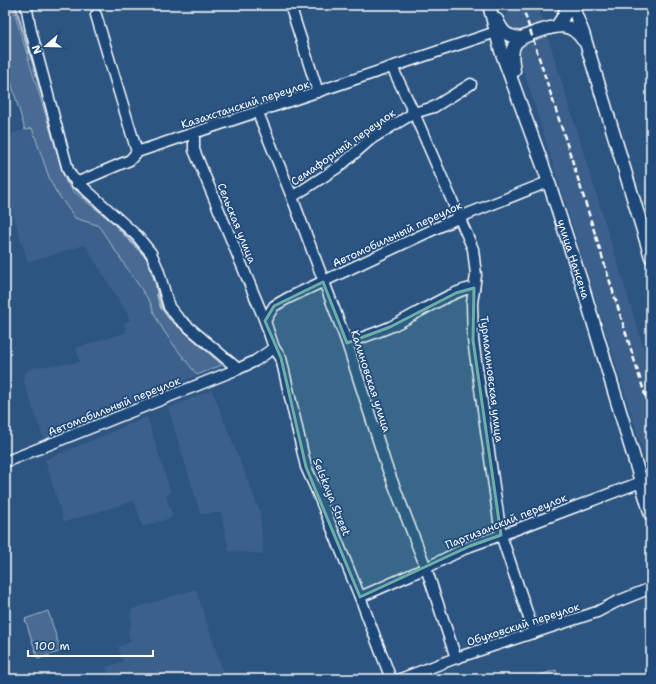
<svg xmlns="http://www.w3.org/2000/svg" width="656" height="684" viewBox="0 0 656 684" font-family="'Shantell Sans',sans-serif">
  <rect width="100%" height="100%" fill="#2c5582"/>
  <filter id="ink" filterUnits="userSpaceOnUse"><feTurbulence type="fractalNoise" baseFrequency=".025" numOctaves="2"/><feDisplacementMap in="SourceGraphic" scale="8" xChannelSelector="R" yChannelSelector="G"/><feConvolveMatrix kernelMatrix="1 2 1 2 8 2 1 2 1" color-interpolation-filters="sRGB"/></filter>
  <g filter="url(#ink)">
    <!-- built -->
    <g fill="#3b618b">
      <polygon points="503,5 538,5 651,372 651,476"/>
      <polygon points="32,128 50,180 55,190 75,218 97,225 100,228 150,302 152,309 163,329 197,375 44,440 23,380 26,372 30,369 37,367 80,362 76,348 127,332 124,323 131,320 85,245 28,262 5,189 5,135"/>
      <polygon points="212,390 260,512 263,554 229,551 221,513 210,513 201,515 168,408"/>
      <polygon points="147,417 171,493 166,496 173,517 143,527 134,501 64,522 45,460"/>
      <polygon points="196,589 225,678 222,679 110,679 106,667 123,662 118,647 131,642 128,632 132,622 130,616 132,609"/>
    </g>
    <!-- green -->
    <g fill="#486b92" stroke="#a4b5c8">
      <path d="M5 5H12L66 182 74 192 111 221 147 259 156 280 157 295 160 307 170 319 222 365 197 375C180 352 158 329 150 302L100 228 97 225 75 218 55 190 50 180 32 128 25 130 5 62Z"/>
      <polygon points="48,611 61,651 38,659 25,619"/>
      <polygon points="556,670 559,679 530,679 530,678"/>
    </g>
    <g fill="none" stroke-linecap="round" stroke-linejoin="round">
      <!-- stream -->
      <polyline stroke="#acbcce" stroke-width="2.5" points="15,5 27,46 34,66 63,172 67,182 111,220 147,258 156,283 158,297 162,308 169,318 222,362"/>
      <!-- minor casing -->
      <g stroke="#fff" stroke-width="13">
        <g id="minor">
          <polyline points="26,5 31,31 68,170 72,177 137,236 151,253 158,269 169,307 178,318 238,369"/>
          <polyline points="290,5 318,92"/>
          <polyline points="96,15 137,152 496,32"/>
          <polyline points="392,67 414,113 473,249 476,275 472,303 473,340 501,535 534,633"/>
          <polyline points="258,113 292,197 347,343 386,465 426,568 456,658"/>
          <polyline points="194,133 194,150 265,321 274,348 281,358 306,467 316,489 360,597 391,679"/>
          <polyline points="76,183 130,160 137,152"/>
          <polyline points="292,197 340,166 371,139 389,128 414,113 434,107 471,84"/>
          <polyline points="265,321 274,306 288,298 460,217 548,182"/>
          <path d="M347 343C361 338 376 333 390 327 409 319 457 287 474 288"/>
          <polyline points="5,462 238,369 255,361 274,348"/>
          <polyline points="360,597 426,568 470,546 501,535 641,482"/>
          <polyline points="400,679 456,658 597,612 616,602 651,588"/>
        </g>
      </g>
      <!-- major casing -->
      <g stroke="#fff" stroke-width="15">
        <g id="major">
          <path id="s1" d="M489 5 501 51 547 177 581 281 651 515"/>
          <polyline points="572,5 583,33 651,257"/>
          <path d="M497 20C503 33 506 36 521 38"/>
          <path d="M557 26C562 19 567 13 566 5"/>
          <path d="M514 71C513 62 510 52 515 44 520 37 529 35 536 32 556 26 569 20 583 40"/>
        </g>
      </g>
      <!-- minor -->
      <use href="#minor" stroke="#1f4a7a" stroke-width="10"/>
      <!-- major -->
      <use href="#major" stroke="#1f4a7a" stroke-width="12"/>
      <!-- rail -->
      <polyline stroke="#fff" stroke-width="2.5" stroke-dasharray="6 3" stroke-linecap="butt" points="522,5 574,166 651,414"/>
    </g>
  </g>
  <!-- marked area -->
  <path fill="#6fada8" fill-opacity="0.2" stroke="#6fada8" stroke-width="3" stroke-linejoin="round" d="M323 282 347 343 390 327 456 293 474 288 473 340 501 535 470 546 360 597 306 467 281 358 265 321 274 306Z"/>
  <g text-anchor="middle" stroke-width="3.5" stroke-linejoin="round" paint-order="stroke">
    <!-- street labels -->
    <g font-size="11" fill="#fff" stroke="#1f4a7a">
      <text transform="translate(245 104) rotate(-18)" y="4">Казахстанский переулок</text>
      <text transform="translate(343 147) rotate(-35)" y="4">Семафорный переулок</text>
      <text transform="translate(237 223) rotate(68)" y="4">Сельская улица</text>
      <text transform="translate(397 234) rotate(-25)" y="4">Автомобильный переулок</text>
      <text dy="4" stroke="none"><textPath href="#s1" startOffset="268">улица Нансена</textPath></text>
      <text transform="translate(492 379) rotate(83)" y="4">Турмалиновская улица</text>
      <text transform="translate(371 381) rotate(72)" y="4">Калиновская улица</text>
      <text transform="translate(114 406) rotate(-22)" y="4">Автомобильный переулок</text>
      <text transform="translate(332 497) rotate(68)" y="4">Selskaya Street</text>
      <text transform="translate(506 521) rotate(-22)" y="4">Партизанский переулок</text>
      <text transform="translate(523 624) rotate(-18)" y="4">Обуховский переулок</text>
    </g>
  </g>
  <!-- margin -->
  <rect width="656" height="684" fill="none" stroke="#1f4a7a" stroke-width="20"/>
  <rect x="10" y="10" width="636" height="664" fill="none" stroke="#fff" stroke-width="1.5" filter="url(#ink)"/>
  <!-- north arrow -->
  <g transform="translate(46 46) rotate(250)" stroke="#1f4a7a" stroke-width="3" paint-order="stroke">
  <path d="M0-3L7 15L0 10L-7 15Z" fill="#ffffff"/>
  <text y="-6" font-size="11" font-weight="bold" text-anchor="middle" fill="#ffffff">N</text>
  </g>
  <!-- scale -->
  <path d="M28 650v6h125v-6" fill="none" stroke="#ffffff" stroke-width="2"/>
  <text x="34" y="650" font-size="12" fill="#ffffff" stroke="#1f4a7a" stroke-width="3" paint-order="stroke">100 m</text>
</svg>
